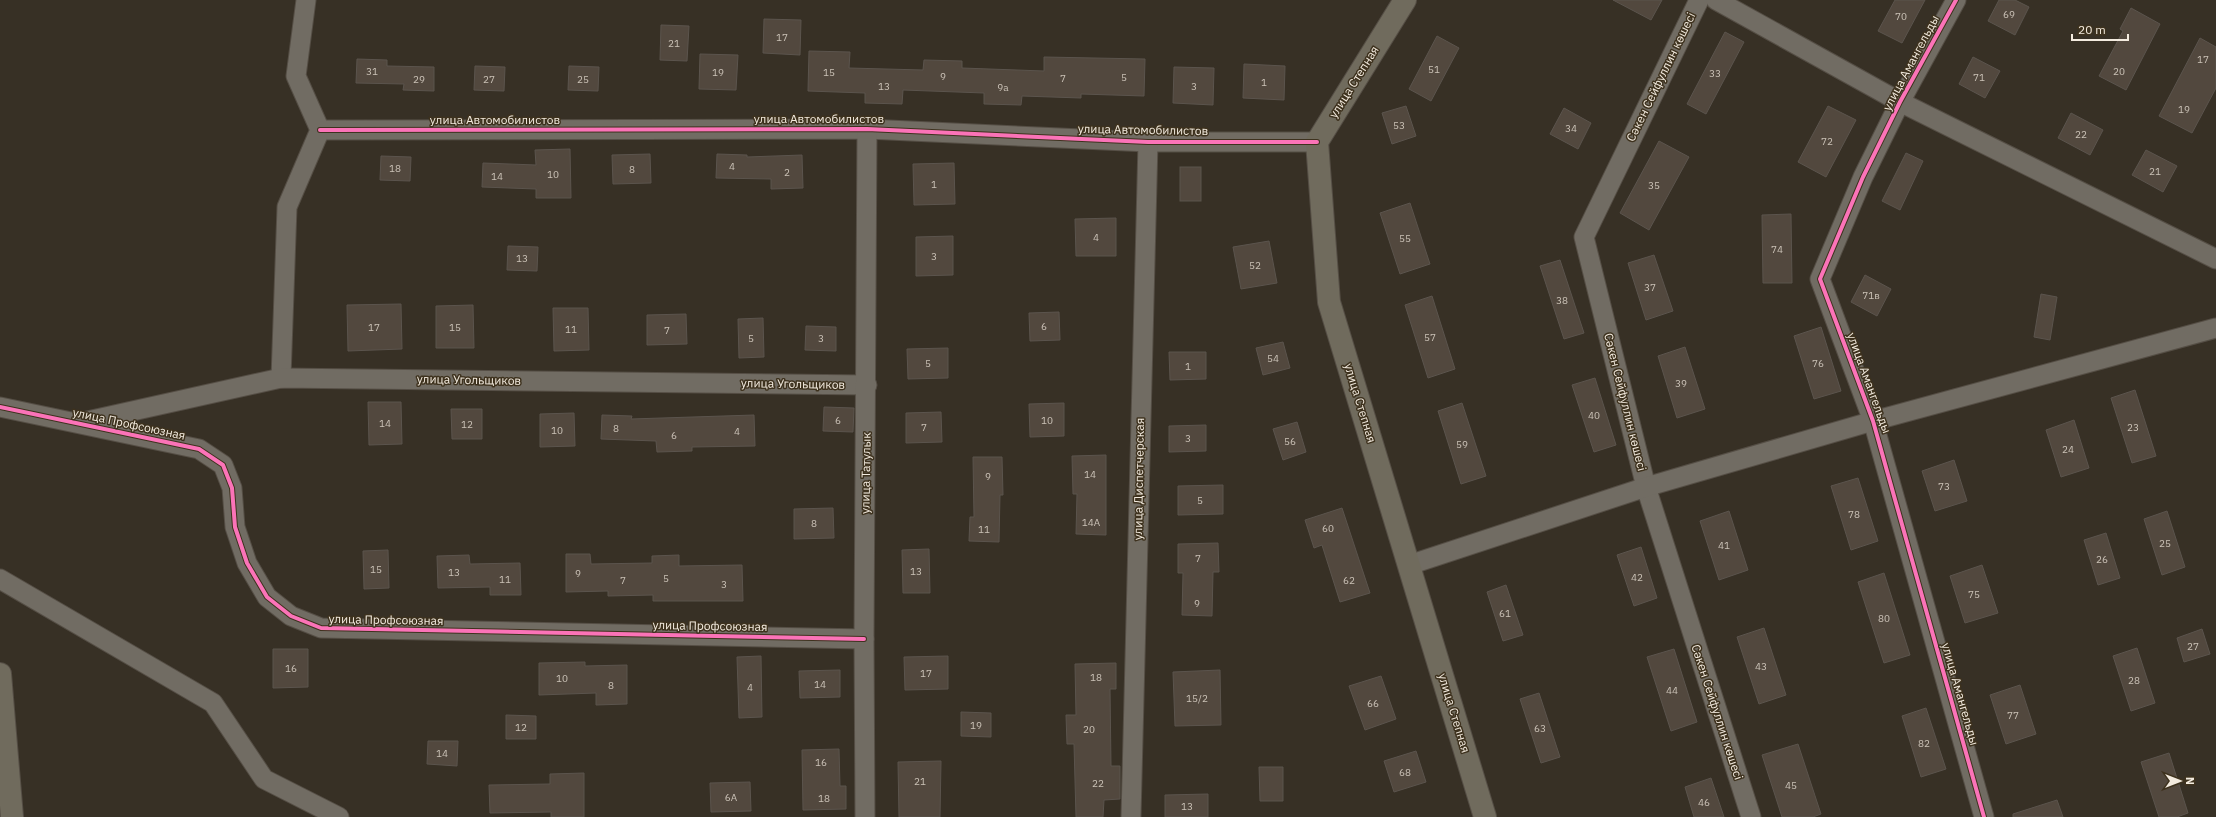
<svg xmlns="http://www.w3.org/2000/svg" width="2216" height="817" viewBox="0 0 2216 817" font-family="'IBM Plex Sans',sans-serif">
  <rect width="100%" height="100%" fill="#373025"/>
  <!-- building -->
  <g fill="#52483e" stroke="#5b544d">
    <polygon points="1613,0 1662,0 1651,20"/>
    <polygon points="1895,0 1925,0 1902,43 1878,31"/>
    <polygon points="1999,0 2015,0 2029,7 2015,35 1988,21"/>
    <polygon points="2131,8 2160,24 2126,90 2099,76 2123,31 2120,29"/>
    <polygon points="764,19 801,20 800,55 763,53"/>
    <polygon points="661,25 689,26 687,61 660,60"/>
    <polygon points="1725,32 1744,42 1706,114 1687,104"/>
    <polygon points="1437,36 1459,48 1431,101 1409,89"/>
    <polygon points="2200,38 2216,47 2216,88 2192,133 2159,116"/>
    <polygon points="809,51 850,52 849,68 923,70 924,60 962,61 962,68 1044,71 1044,57 1145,59 1144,96 1081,94 1081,98 1022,96 1021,105 984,104 984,93 903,90 902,104 865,103 865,93 808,91"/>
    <polygon points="700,54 738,55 736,90 699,89"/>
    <polygon points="1973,57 2000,71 1985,98 1959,84"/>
    <polygon points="357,59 387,60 387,66 434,67 434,91 403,90 404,84 356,83"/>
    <polygon points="1244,64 1285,66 1284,100 1243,98"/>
    <polygon points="475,66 505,67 504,91 474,90"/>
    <polygon points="569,66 599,67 598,91 568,90"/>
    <polygon points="1174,67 1214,68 1213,105 1173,103"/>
    <polygon points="1406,106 1416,136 1392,144 1382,113"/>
    <polygon points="1828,106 1856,120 1826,177 1798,162"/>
    <polygon points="1564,108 1591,123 1578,149 1550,134"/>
    <polygon points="2071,113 2103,130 2090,155 2058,138"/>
    <polygon points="1659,141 1689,157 1649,230 1620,213"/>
    <polygon points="570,149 571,198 536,198 536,189 482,187 483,163 536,165 535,150"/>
    <polygon points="2146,150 2177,166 2163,192 2132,175"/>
    <polygon points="1906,153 1923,161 1900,210 1882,201"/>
    <polygon points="650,154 651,183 613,184 612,155"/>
    <polygon points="717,154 747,155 747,157 802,155 803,188 771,189 771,179 716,178"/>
    <polygon points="381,156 411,157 410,181 380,180"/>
    <polygon points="954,163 955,204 914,205 913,164"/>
    <rect x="1180" y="167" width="21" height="34"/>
    <polygon points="1410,203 1430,264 1400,274 1380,213"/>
    <polygon points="1791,214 1792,283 1763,283 1762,215"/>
    <polygon points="1116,218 1116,256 1076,256 1075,219"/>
    <polygon points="953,236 953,275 916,276 916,237"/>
    <polygon points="1269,241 1277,283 1241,289 1233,247"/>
    <polygon points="508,246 538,247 537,271 507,270"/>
    <polygon points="1654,255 1673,311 1646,320 1628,263"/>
    <polygon points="1560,260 1584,333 1564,339 1540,266"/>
    <polygon points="1865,275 1891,289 1877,316 1851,302"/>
    <polygon points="2041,294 2057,297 2050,340 2034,337"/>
    <polygon points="1432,296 1455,369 1428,378 1405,305"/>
    <polygon points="401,304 402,349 348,351 347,305"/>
    <polygon points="473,305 474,348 436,348 436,306"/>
    <polygon points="553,308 588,308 589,350 554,351"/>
    <polygon points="1059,312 1060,340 1030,341 1029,313"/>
    <polygon points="686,314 687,344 647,345 647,315"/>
    <polygon points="763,318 764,357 739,358 738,319"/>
    <polygon points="806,326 836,327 836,351 805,350"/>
    <polygon points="1821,327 1841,391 1814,399 1794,336"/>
    <polygon points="1283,342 1290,368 1263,375 1256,348"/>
    <polygon points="1685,347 1705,409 1677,418 1658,356"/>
    <polygon points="948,348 948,378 908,379 907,349"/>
    <polygon points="1169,352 1206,352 1206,379 1170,380"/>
    <polygon points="1595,378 1616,445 1594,452 1572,385"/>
    <polygon points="2135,390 2156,456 2132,463 2111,398"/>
    <polygon points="368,402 401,402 402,444 369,445"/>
    <polygon points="1064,403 1064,436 1030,437 1029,404"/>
    <polygon points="1462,403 1486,476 1461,484 1438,411"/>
    <polygon points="824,407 854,408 853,432 823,431"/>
    <polygon points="451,409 482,409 482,439 452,439"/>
    <polygon points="941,412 942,442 906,443 906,413"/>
    <polygon points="574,413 575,446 540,447 540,414"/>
    <polygon points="602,415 632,416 631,419 754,415 755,446 692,447 692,451 657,452 656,441 601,439"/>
    <polygon points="2074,420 2089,468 2061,477 2046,430"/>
    <polygon points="1297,422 1306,452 1283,460 1273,429"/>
    <polygon points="1206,425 1206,451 1169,452 1169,426"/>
    <polygon points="1106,455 1106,535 1076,534 1077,494 1073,494 1072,456"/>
    <polygon points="973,457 1002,457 1003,495 1000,495 999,542 969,541 970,517 974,517"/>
    <polygon points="1954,460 1967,501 1935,511 1922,471"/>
    <polygon points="1858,478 1878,541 1851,550 1831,486"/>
    <polygon points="1223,485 1223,514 1178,515 1178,486"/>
    <polygon points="833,508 834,538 794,539 794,509"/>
    <polygon points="1342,508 1370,593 1340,602 1322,545 1314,548 1305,520"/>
    <polygon points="1729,511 1748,570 1719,580 1700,521"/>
    <polygon points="2167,511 2185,567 2162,575 2144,519"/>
    <polygon points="2106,533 2120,578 2098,585 2084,540"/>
    <polygon points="1218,543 1219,572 1213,572 1212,616 1182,615 1183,573 1178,573 1178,544"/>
    <polygon points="1641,547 1657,598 1634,606 1617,555"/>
    <polygon points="929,549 930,593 903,593 902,550"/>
    <polygon points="388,550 389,588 364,589 363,551"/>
    <polygon points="566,554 590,554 591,564 652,563 652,556 679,555 679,566 742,565 743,601 653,601 653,595 608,596 608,591 566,592"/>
    <polygon points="469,555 470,564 520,563 521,595 490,595 490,587 438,588 437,556"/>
    <polygon points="1982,565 1998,613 1965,623 1950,576"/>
    <polygon points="1884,573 1910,655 1884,663 1858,582"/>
    <polygon points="1506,585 1523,635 1503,641 1487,592"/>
    <polygon points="1764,628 1786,695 1759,704 1737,637"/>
    <polygon points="2202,629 2210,654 2184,662 2177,638"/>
    <polygon points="2137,648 2155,703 2131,711 2113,656"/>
    <polygon points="273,649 308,649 308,687 273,688"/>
    <polygon points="1674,649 1697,722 1671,731 1647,657"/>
    <polygon points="761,656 762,717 739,718 737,657"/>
    <polygon points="948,656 948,689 905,690 904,657"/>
    <polygon points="585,662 585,666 627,665 627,704 596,705 596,693 539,695 539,663"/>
    <polygon points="1116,663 1116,689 1110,689 1111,766 1120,766 1120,799 1104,800 1103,817 1076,817 1074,744 1067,744 1066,715 1076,715 1075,664"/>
    <polygon points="840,670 840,697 800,698 799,671"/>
    <polygon points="1220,670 1221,725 1175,726 1173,672"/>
    <polygon points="1381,676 1396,719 1365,730 1349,686"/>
    <polygon points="2020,685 2036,734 2006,744 1990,695"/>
    <polygon points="1539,693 1560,757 1541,763 1520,699"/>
    <polygon points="1926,708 1946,769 1921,777 1902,716"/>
    <polygon points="961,712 991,713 991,737 961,736"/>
    <polygon points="506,715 536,716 536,739 506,739"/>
    <polygon points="428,741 458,741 457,766 427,764"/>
    <polygon points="1798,744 1821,814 1813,817 1782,817 1762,755"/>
    <polygon points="839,749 840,786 846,786 846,809 803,810 802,750"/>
    <polygon points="1416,751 1426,782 1394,792 1384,761"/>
    <polygon points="2169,753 2188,813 2177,817 2159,817 2141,762"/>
    <polygon points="941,761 940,817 899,817 898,762"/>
    <polygon points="1259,767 1283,767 1283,801 1260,801"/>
    <polygon points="584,773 584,817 551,817 551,812 490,813 489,785 550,784 550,774"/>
    <polygon points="1711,778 1724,817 1694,817 1685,787"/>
    <polygon points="750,782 751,811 711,812 710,783"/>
    <polygon points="1208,794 1208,817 1165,817 1165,795"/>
    <polygon points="2057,800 2063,817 2013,817 2013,814"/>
  </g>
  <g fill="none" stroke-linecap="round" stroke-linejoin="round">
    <!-- street casing -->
    <g stroke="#554e45" stroke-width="21">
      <g id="street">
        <polyline points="1699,0 1584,237 1646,487 1751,817"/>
        <polyline points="1716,0 1900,102 2216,259"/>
        <polyline points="1956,0 1900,102 1863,177 1820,279 1873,421 1984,817"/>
        <polyline points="320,130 867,129 1148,142 1317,142"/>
        <polyline points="281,378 287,207 320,130 296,76 306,0"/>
        <polyline points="0,407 199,449 223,465 232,488 235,527 247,563 267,597 291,616 321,628 864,639"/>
        <polyline points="83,422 281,378 867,385"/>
        <polyline points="1409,565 1646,487 1873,421 2216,328"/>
        <polyline points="0,579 213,703 264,779 339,817"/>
        <polyline points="865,817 864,639 867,129"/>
        <polyline points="1131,817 1148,142"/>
      </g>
    </g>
    <!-- secondary casing -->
    <g stroke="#554e45" stroke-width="24">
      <g id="secondary">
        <polyline points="1405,0 1317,142 1329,302 1485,817"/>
        <polyline points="0,674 12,817"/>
      </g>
    </g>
    <!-- street -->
    <use href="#street" stroke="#716c63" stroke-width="19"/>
    <!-- secondary -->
    <use href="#secondary" stroke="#706b5d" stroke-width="22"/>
    <!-- cycleway casing -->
    <g stroke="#3e321e" stroke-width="6">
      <g id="cycleway">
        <polyline points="1956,0 1900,102 1863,177 1820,279 1873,421 1984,817"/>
        <polyline points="320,130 867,129 1148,142 1317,142"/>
        <polyline points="0,407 199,449 223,465 232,488 235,527 247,563 267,597 291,616 321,628 864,639"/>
      </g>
    </g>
    <!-- cycleway -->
    <use href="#cycleway" stroke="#fb73b8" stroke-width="4"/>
  </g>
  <g text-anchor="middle" stroke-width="3" stroke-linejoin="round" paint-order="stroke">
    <!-- number labels -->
    <g font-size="10" fill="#cbc2b7">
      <text x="2009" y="18">69</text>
      <text x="1901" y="20">70</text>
      <text x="782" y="41">17</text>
      <text x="674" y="47">21</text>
      <text x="2203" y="63">17</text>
      <text x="1434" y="73">51</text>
      <text x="372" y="75">31</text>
      <text x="2119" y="75">20</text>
      <text x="718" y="76">19</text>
      <text x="829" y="76">15</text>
      <text x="1715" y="77">33</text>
      <text x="943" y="80">9</text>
      <text x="1124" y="81">5</text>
      <text x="1979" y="81">71</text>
      <text x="1063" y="82">7</text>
      <text x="419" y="83">29</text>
      <text x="489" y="83">27</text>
      <text x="583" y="83">25</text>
      <text x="1264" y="86">1</text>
      <text x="884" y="90">13</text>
      <text x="1194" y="90">3</text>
      <text x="1003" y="91">9а</text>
      <text x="2184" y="113">19</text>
      <text x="1399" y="129">53</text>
      <text x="1571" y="132">34</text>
      <text x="2081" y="138">22</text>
      <text x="1827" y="145">72</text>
      <text x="732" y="170">4</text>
      <text x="395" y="172">18</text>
      <text x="632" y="173">8</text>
      <text x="2155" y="175">21</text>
      <text x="787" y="176">2</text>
      <text x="553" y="178">10</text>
      <text x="497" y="180">14</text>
      <text x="934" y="188">1</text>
      <text x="1654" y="189">35</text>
      <text x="1096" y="241">4</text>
      <text x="1405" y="242">55</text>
      <text x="1777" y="253">74</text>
      <text x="934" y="260">3</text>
      <text x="522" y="262">13</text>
      <text x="1255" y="269">52</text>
      <text x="1650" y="291">37</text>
      <text x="1871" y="299">71в</text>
      <text x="1562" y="304">38</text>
      <text x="1044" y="330">6</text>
      <text x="374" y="331">17</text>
      <text x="455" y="331">15</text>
      <text x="571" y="333">11</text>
      <text x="667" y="334">7</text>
      <text x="1430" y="341">57</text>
      <text x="751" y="342">5</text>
      <text x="821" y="342">3</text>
      <text x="1273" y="362">54</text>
      <text x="928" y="367">5</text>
      <text x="1818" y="367">76</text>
      <text x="1188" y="370">1</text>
      <text x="1681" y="387">39</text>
      <text x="1594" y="419">40</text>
      <text x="838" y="424">6</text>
      <text x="1047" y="424">10</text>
      <text x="385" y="427">14</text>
      <text x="467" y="428">12</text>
      <text x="924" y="431">7</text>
      <text x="2133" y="431">23</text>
      <text x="616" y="432">8</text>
      <text x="557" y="434">10</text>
      <text x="737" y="435">4</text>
      <text x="674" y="439">6</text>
      <text x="1188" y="442">3</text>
      <text x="1290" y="445">56</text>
      <text x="1462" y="448">59</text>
      <text x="2068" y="453">24</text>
      <text x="1090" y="478">14</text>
      <text x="988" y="480">9</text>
      <text x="1944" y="490">73</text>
      <text x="1200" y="504">5</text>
      <text x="1854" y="518">78</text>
      <text x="1091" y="526">14А</text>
      <text x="814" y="527">8</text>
      <text x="1328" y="532">60</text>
      <text x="984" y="533">11</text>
      <text x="2165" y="547">25</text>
      <text x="1724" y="549">41</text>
      <text x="1198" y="562">7</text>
      <text x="2102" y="563">26</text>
      <text x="376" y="573">15</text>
      <text x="916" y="575">13</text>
      <text x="454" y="576">13</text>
      <text x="578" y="577">9</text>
      <text x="1637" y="581">42</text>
      <text x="666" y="582">5</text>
      <text x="505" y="583">11</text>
      <text x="623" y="584">7</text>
      <text x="1349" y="584">62</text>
      <text x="724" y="588">3</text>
      <text x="1974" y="598">75</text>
      <text x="1197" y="607">9</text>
      <text x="1505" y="617">61</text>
      <text x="1884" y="622">80</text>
      <text x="2193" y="650">27</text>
      <text x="1761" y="670">43</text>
      <text x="291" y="672">16</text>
      <text x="926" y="677">17</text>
      <text x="1096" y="681">18</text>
      <text x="562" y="682">10</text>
      <text x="2134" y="684">28</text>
      <text x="820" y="688">14</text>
      <text x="611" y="689">8</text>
      <text x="750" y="691">4</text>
      <text x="1672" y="694">44</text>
      <text x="1197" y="702">15/2</text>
      <text x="1373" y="707">66</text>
      <text x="2013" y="719">77</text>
      <text x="976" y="729">19</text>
      <text x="521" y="731">12</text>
      <text x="1540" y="732">63</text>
      <text x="1089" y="733">20</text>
      <text x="1924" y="747">82</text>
      <text x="442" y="757">14</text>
      <text x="821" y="766">16</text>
      <text x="1405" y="776">68</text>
      <text x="920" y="785">21</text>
      <text x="1098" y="787">22</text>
      <text x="1791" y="789">45</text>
      <text x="731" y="801">6А</text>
      <text x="824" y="802">18</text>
      <text x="1704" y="806">46</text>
      <text x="1187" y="810">13</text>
    </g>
    <!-- street labels -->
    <g font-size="12" fill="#f3ebdf" stroke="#3e321e">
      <text transform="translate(1911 63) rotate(-62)" y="4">улица Амангельды</text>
      <text transform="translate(1661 77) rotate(-64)" y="4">Сәкен Сейфуллин көшесі</text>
      <text transform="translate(1354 82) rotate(-58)" y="4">улица Степная</text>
      <text x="819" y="123">улица Автомобилистов</text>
      <text x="495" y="124">улица Автомобилистов</text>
      <text transform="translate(1143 130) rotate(1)" y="4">улица Автомобилистов</text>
      <text transform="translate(469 380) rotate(1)" y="4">улица Угольщиков</text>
      <text transform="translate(1869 383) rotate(70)" y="4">улица Амангельды</text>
      <text transform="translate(793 384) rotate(1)" y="4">улица Угольщиков</text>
      <text transform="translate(1625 402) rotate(76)" y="4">Сәкен Сейфуллин көшесі</text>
      <text transform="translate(1360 403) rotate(73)" y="4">улица Степная</text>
      <text transform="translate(129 424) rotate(12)" y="4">улица Профсоюзная</text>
      <text transform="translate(866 473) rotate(-89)" y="4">улица Татулык</text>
      <text transform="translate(1139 479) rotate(-89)" y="4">улица Диспетчерская</text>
      <text transform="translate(386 620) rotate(1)" y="4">улица Профсоюзная</text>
      <text transform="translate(710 626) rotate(1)" y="4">улица Профсоюзная</text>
      <text transform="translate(1960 694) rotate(74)" y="4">улица Амангельды</text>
      <text transform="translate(1717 712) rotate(72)" y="4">Сәкен Сейфуллин көшесі</text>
      <text transform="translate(1454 713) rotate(73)" y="4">улица Степная</text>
    </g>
  </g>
  <!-- north arrow -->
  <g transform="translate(2180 781) rotate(90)" stroke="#3e321e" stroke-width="3" paint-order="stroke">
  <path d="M0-3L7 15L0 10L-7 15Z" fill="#f3ebdf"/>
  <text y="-6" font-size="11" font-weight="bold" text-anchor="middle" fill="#f3ebdf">N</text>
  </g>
  <!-- scale -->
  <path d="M2072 34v6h56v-6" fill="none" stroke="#f3ebdf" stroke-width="2"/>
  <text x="2078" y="34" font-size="12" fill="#f3ebdf" stroke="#3e321e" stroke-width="3" paint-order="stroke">20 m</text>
</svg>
